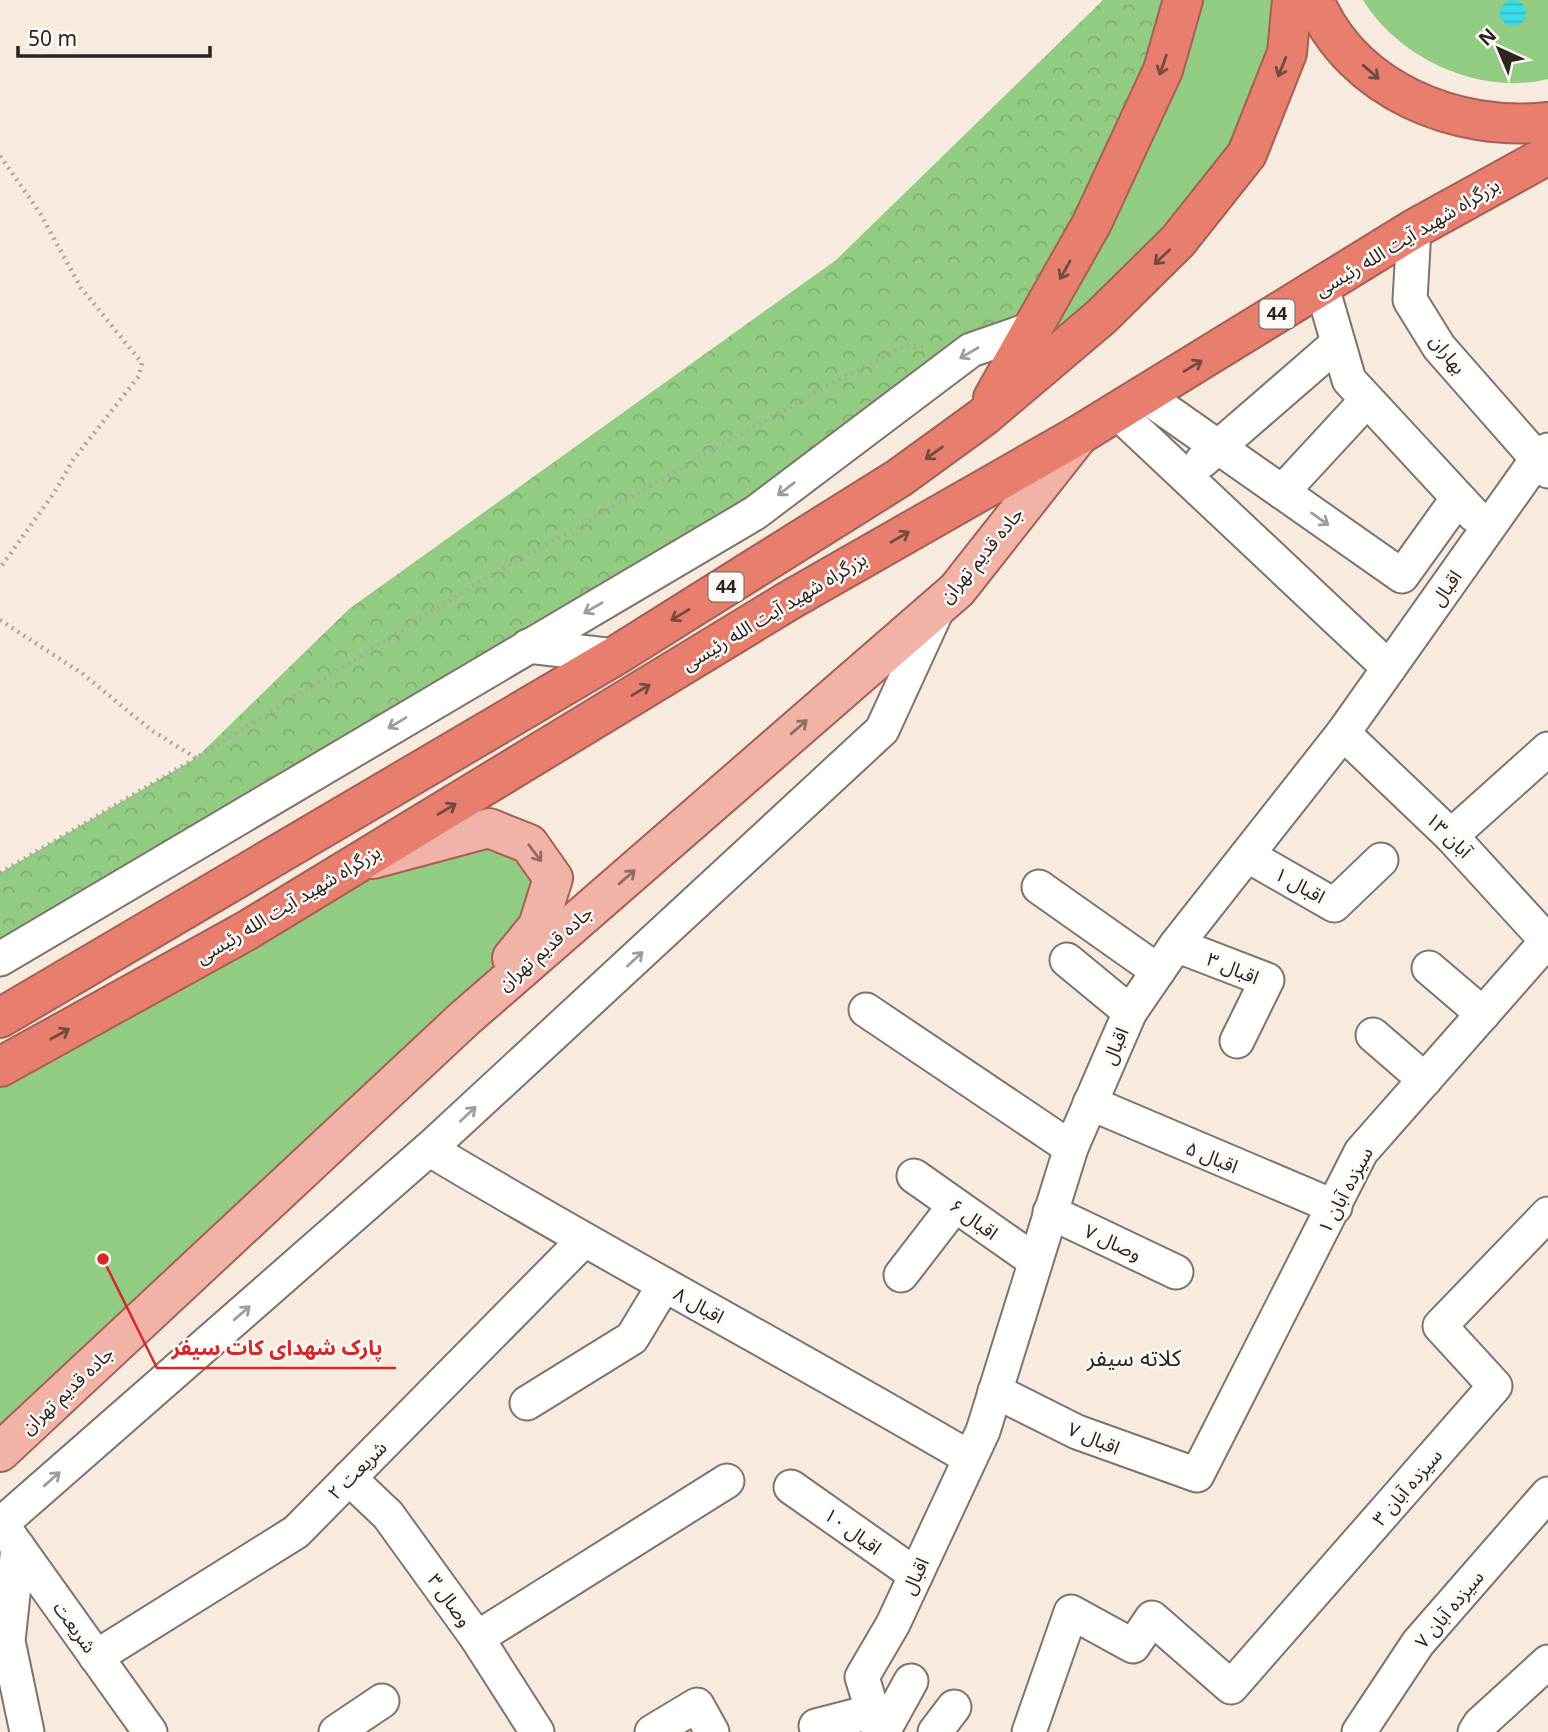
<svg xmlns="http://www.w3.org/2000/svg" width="1548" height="1732" viewBox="0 0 1548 1732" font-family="'Noto Sans','Noto Sans Arabic',sans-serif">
  <defs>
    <pattern id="forest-crowns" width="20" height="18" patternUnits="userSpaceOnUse" patternTransform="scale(1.75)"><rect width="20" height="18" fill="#92cc83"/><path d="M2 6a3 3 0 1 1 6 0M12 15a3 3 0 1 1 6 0" fill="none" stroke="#7eaf71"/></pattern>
    <pattern id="water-rules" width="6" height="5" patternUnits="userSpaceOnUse" patternTransform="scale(1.75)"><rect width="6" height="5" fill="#3adce6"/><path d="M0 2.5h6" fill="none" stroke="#33bdc5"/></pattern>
  </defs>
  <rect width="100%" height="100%" fill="#f7ebdf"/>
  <!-- green -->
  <g fill="#92cc83">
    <polygon points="1183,0 1292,0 1247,154 1013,392"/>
    <path d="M1363 0H1548V79C1480 96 1399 59 1363 0Z"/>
    <polygon points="489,828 529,844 538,926 0,1452 0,1067 357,863"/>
  </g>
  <!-- forest -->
  <polygon fill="url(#forest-crowns)" points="1103,0 1180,0 1032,329 755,513 0,966 0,873 196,758 349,609 836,260"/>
  <!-- water -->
  <circle fill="url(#water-rules)" cx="1513" cy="13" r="13"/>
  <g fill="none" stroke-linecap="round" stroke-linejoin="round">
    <!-- minor casing -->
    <g stroke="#7f746a" stroke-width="37">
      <g id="minor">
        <polyline points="1414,229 1410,300 1439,347 1548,471"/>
        <polyline points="1322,287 1349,380 1474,515"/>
        <polyline points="1144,395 1402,576 1458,498"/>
        <polyline points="1117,412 1389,668"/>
        <polyline points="1202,461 1338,343"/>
        <polyline points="1282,492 1367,400"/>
        <polyline points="528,646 615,656"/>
        <polyline points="1343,733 1451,836 1548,942"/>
        <polyline points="1451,836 1548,749"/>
        <polyline points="1247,855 1334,905 1381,860"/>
        <polyline points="1039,887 1158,971"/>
        <polyline points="1176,945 1267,980 1237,1041"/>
        <polyline points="0,959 755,513 971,350 1032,329"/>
        <polyline points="1067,960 1130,1012"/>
        <polyline points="1429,968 1483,1014"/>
        <polyline points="866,1010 1071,1148"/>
        <polyline points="1373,1035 1425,1080"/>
        <polyline points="1090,1103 1335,1207"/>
        <path d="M429 1149C607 1256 791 1353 970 1458"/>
        <polyline points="914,1176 1035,1261"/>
        <polyline points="1050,1212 1176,1272"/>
        <polyline points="901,1275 955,1205"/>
        <polyline points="995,1391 1077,1432 1197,1475 1361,1152 1547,941"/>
        <polyline points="527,1403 632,1338 664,1285"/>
        <polyline points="349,1478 388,1515 477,1638 537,1732"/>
        <polyline points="791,1487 916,1575"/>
        <polyline points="0,1522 150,1732"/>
        <polyline points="1,1524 429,1149 882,730 938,608"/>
        <polyline points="18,1547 8,1641 27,1732"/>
        <polyline points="477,1638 727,1481"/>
        <polyline points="96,1657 296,1532 583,1241"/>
        <polyline points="816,1726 874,1711"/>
        <polyline points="336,1732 382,1701"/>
        <polyline points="652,1732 697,1705 712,1732"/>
        <polyline points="879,1732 862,1677 893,1624 983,1431 1071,1148 1130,1012 1176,945 1343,733 1537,459 1548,450"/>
        <polyline points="883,1732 911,1681"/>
        <polyline points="935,1732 954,1707"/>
        <polyline points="1029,1732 1071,1612 1133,1646 1152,1618 1231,1687 1495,1386 1440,1326 1548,1214"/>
        <polyline points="1359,1732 1418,1643 1548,1494"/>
        <polyline points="1475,1732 1480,1724 1548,1662"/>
      </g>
    </g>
    <!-- major casing -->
    <g stroke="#a66053" stroke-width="42">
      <g id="major">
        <polyline points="373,859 489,828 529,844 553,878 538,926 512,958"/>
        <polyline points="0,1452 465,1018 957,590 1079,435"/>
      </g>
    </g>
    <!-- highway casing -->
    <g stroke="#a66053" stroke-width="42">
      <g id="highway">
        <path d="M1314 0C1353 91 1456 132 1548 122"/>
        <polyline points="993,398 1092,223 1163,70 1183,0"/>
        <polyline points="0,1018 615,656 899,478 983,417 1101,317 1178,241 1247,154 1287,53 1292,0"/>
        <polyline points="0,1067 246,931 790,600 1079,435 1414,229 1548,155"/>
      </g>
    </g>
    <!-- path -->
    <g stroke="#afa69c" stroke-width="4.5" stroke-dasharray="2 5" stroke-linecap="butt">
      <polyline points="0,156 40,213 81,288 142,363 139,376 73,460 54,493 0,568"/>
      <polyline points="0,620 83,674 151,730 196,758"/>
      <polyline points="0,873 196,758 478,583 827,386 906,345 928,347"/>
    </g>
    <!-- minor -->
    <use href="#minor" stroke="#fff" stroke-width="33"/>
    <!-- major -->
    <use href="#major" stroke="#f1b2a8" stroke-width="38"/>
    <!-- highway -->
    <use href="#highway" stroke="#e87f6e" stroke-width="38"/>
  </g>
  <!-- one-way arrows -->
  <defs><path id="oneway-shaft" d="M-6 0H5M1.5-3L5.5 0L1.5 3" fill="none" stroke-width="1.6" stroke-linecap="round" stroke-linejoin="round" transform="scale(1.75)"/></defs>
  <g stroke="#764940">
    <use href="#oneway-shaft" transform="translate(1163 65) rotate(109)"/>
    <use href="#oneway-shaft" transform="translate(1282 67) rotate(112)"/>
    <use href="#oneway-shaft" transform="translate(1371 72) rotate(41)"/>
    <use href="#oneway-shaft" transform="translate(1162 257) rotate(136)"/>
    <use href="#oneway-shaft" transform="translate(1065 270) rotate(119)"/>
    <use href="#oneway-shaft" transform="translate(1193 366) rotate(-31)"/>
    <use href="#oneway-shaft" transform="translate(934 453) rotate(144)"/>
    <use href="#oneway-shaft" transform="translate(900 537) rotate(-30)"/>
    <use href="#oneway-shaft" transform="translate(680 615) rotate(148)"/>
    <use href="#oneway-shaft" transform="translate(641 690) rotate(-31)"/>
    <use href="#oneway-shaft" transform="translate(447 809) rotate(-31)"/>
    <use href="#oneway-shaft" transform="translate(60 1034) rotate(-29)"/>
  </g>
  <g stroke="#9f9d9b">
    <use href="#oneway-shaft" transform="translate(969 353) rotate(150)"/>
    <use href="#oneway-shaft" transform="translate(786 489) rotate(142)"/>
    <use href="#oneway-shaft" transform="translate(1320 519) rotate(35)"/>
    <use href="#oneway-shaft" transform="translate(593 608) rotate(150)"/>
    <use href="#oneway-shaft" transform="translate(397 723) rotate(149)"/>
    <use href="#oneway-shaft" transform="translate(635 959) rotate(-43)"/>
    <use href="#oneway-shaft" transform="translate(468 1114) rotate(-43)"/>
    <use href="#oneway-shaft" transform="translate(242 1313) rotate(-41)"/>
    <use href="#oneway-shaft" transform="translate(52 1479) rotate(-41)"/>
  </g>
  <g stroke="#8e6c64">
    <use href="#oneway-shaft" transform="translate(799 727) rotate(-41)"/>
    <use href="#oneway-shaft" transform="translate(535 853) rotate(53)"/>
    <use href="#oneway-shaft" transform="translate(627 877) rotate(-41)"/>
  </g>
  <g text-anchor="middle" stroke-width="5" stroke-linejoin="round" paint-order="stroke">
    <!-- shield labels -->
    <g fill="#fef9f5" stroke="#6a6561" stroke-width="2">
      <rect x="1259.5" y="299.5" width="35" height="29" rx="5"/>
      <rect x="708.5" y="572.5" width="35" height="29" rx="5"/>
    </g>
    <g font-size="18" font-weight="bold" fill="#2a2521">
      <text x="1277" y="320">44</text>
      <text x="726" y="593">44</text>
    </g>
    <!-- street labels -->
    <g font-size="19" fill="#2a2521" stroke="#fef9f5">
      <text transform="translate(1407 237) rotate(-31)" y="7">بزرگراه شهید آیت الله رئیسی</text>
      <text transform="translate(1448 354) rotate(52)" y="7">بهاران</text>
      <text transform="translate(981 555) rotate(-50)" y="7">جاده قدیم تهران</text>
      <text transform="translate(1446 588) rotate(-55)" y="7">اقبال</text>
      <text transform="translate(774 611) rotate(-31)" y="7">بزرگراه شهید آیت الله رئیسی</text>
      <text transform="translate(1449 835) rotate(45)" y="7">۱۳ آبان</text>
      <text transform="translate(1300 885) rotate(29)" y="7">اقبال ۱</text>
      <text transform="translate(288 904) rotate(-31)" y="7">بزرگراه شهید آیت الله رئیسی</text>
      <text transform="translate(545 948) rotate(-41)" y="7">جاده قدیم تهران</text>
      <text transform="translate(1233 968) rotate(22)" y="7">اقبال ۳</text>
      <text transform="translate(1115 1046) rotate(-67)" y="7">اقبال</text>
      <text transform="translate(1212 1157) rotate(22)" y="7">اقبال ۵</text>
      <text transform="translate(1345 1190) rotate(-62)" y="7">سیزده آبان ۱</text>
      <text transform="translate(974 1219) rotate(36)" y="7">اقبال ۶</text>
      <text transform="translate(1113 1242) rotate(25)" y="7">وصال ۷</text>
      <text transform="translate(699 1305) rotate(29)" y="7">اقبال ۸</text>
      <text transform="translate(67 1390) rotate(-43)" y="7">جاده قدیم تهران</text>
      <text transform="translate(1094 1438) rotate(23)" y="7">اقبال ۷</text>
      <text transform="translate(357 1470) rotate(-45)" y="7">شریعت ۲</text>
      <text transform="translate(1407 1487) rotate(-49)" y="7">سیزده آبان ۳</text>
      <text transform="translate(853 1531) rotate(36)" y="7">اقبال ۱۰</text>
      <text transform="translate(915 1576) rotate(-65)" y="7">اقبال</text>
      <text transform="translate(450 1600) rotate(54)" y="7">وصال ۳</text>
      <text transform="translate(1449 1609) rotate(-50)" y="7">سیزده آبان ۷</text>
      <text transform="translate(75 1627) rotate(54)" y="7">شریعت</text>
    </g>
    <!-- quarter labels -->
    <g font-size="23" fill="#2a2521" stroke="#fef9f5">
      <text x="1134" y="1366">کلاته سیفر</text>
    </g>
  </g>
  <!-- callouts -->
  <path fill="none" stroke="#d62828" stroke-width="2.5" d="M103 1259L157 1368H396"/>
  <circle fill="#d62828" stroke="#fef9f5" stroke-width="2.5" cx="103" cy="1259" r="7"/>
  <g font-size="21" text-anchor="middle" font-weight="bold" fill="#d62828" stroke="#fef9f5" stroke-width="5" stroke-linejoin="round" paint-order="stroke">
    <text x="277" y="1355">پارک شهدای کات سیفر</text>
  </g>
  <!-- north arrow -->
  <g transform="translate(1499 49) rotate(316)" stroke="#fef9f5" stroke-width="5" paint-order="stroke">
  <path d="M0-5L12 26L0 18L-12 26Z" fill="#2a2521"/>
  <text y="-10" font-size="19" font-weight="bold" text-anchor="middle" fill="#2a2521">N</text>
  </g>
  <!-- scale -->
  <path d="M18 46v10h192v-10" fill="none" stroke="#2a2521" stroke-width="3.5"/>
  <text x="28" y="46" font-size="21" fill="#2a2521" stroke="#fef9f5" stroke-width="5" paint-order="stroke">50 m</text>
</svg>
